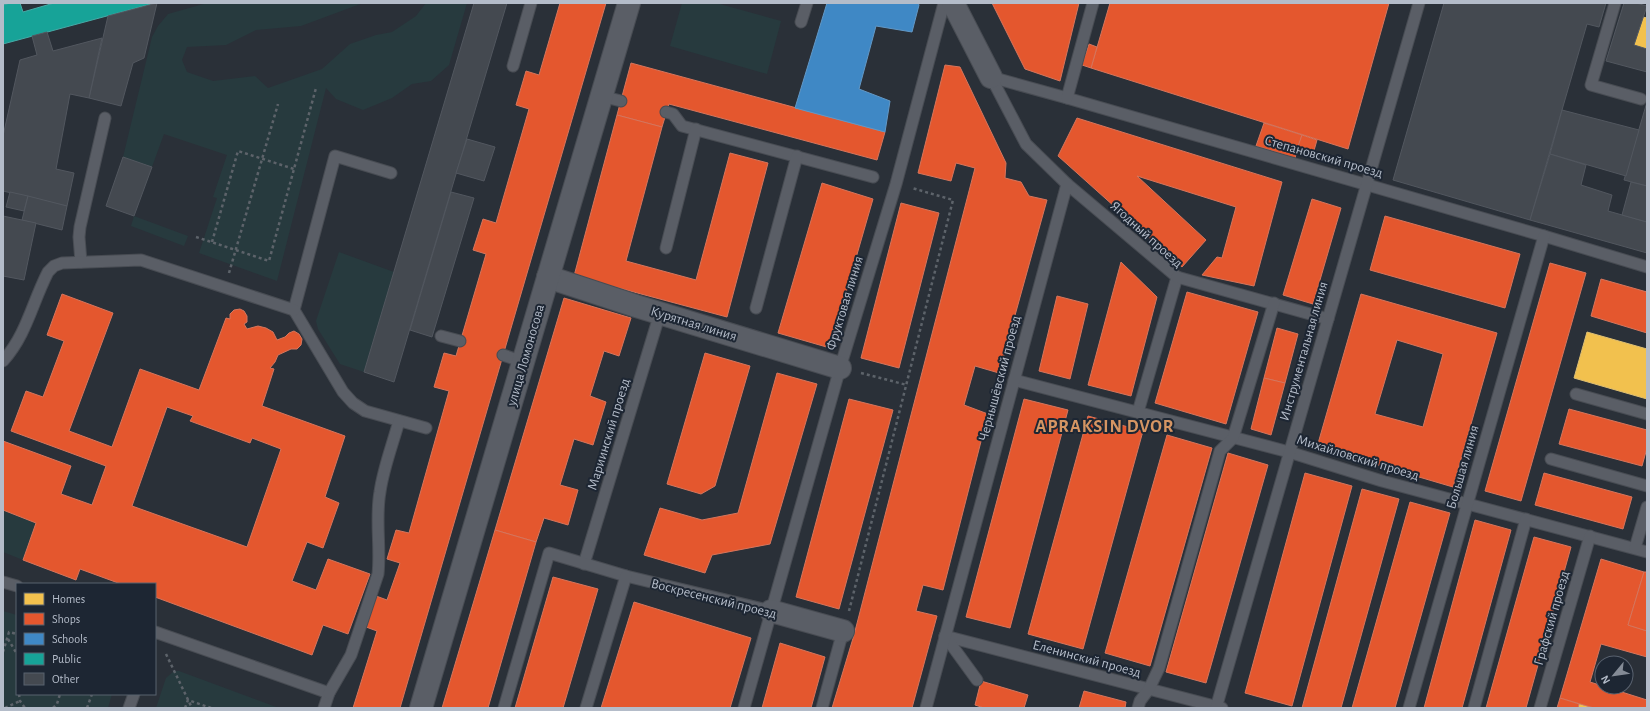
<svg xmlns="http://www.w3.org/2000/svg" width="1650" height="711" viewBox="0 0 1650 711" font-family="'Alegreya Sans',sans-serif">
  <rect width="100%" height="100%" fill="#2a3038"/>
  <!-- green -->
  <g fill="#273a3e">
    <polygon points="207,3 363,3 301,26 256,30 226,45 187,47 182,60 187,72 213,81 255,76 268,88 322,69 350,44 376,35 392,32 416,16 426,3 467,3 449,65 431,81 412,84 392,98 363,110 336,99 326,88 277,281 199,253 217,198 213,197 227,155 164,134 152,167 123,157 152,37 158,26 168,14"/>
    <polygon points="682,3 716,3 781,21 767,74 670,46"/>
    <polygon points="134,216 188,236 184,246 131,226"/>
    <polygon points="339,252 394,272 364,372 340,364 318,329 316,321"/>
    <polygon points="3,510 36,523 23,560 3,552"/>
    <polygon points="3,611 17,615 17,694 112,694 108,708 3,708"/>
    <polygon points="174,671 179,671 279,708 156,708 166,678"/>
  </g>
  <!-- homes -->
  <g fill="#f2c14e" stroke="#dfc073">
    <polygon points="1643,17 1647,18 1647,49 1634,45"/>
    <polygon points="1587,332 1647,349 1647,399 1574,378"/>
    <polygon points="1579,704 1594,708 1578,708"/>
  </g>
  <!-- shops -->
  <g fill="#e4572e" stroke="#d6755c" fill-rule="evenodd">
    <polygon points="560,3 606,3 400,708 353,708 377,631 366,627 376,596 387,600 400,563 387,559 396,530 409,533 449,391 434,387 444,353 456,356 486,254 473,250 483,219 496,223 529,109 516,105 526,71 539,75"/>
    <polygon points="992,3 1079,3 1060,81 1025,69"/>
    <polygon points="1110,3 1389,3 1348,149 1091,68"/>
    <polygon points="1089,44 1097,47 1091,68 1082,65"/>
    <polygon points="631,63 885,132 877,160 669,104 662,127 617,115"/>
    <polygon points="945,65 960,67 1006,163 1005,178 1021,182 1029,196 1047,200 999,373 975,366 964,405 988,414 943,590 923,585 916,611 937,616 912,708 832,708 854,635 975,168 956,163 951,181 918,173"/>
    <polygon points="617,115 662,127 626,261 696,280 730,153 768,163 727,317 574,276"/>
    <polygon points="1077,118 1282,182 1254,286 1202,275 1217,257 1222,258 1236,207 1137,176 1206,240 1182,267 1058,156"/>
    <polygon points="1264,123 1302,135 1295,158 1256,146"/>
    <polygon points="1302,135 1317,140 1313,154 1297,149"/>
    <polygon points="822,183 873,199 830,348 778,333"/>
    <polygon points="1312,199 1341,208 1313,304 1283,295"/>
    <polygon points="901,203 939,213 899,368 861,358"/>
    <polygon points="1385,216 1520,254 1505,308 1370,270"/>
    <polygon points="1121,262 1157,297 1131,396 1088,385"/>
    <polygon points="1550,263 1586,273 1521,501 1485,491"/>
    <polygon points="1601,279 1647,292 1647,333 1591,316"/>
    <polygon points="1187,292 1258,312 1226,424 1155,403"/>
    <path d="M62 294 113 313 69 431 112 447 140 369 199 390 226 318 230 319V314L234 310 240 309 244 311 247 316V322L244 324 247 329 258 326 266 328 273 332 277 340 285 337 289 333 294 331 299 334 302 339 301 345 297 349H291L278 355 275 362 270 368 274 369 262 406 345 436 325 497 339 503 323 548 307 542 292 581 316 590 328 559 370 574 348 634 323 625 312 655 155 597V584H121L80 569 76 580 23 560 36 523 3 510V441L71 466 61 494 92 505 106 466 11 431 26 391 43 397 64 341 47 335ZM167 407 193 416 190 421 250 443 252 438 281 449 247 547 132 506Z"/>
    <path d="M1361 294 1497 333 1453 487 1317 447ZM1397 340 1443 354 1423 427 1375 414Z"/>
    <polygon points="1057,296 1088,304 1070,379 1039,371"/>
    <polygon points="564,298 631,318 619,356 604,351 590,396 606,402 593,445 574,439 560,485 578,490 568,525 544,518 536,542 495,530"/>
    <polygon points="1277,328 1298,334 1285,383 1264,378"/>
    <polygon points="705,353 750,366 715,486 701,494 667,484"/>
    <polygon points="777,373 817,384 770,544 712,555 705,573 644,555 660,508 702,520 738,513"/>
    <polygon points="1264,378 1285,383 1271,435 1251,429"/>
    <polygon points="849,399 893,410 839,609 796,597"/>
    <polygon points="1024,399 1068,410 1010,628 966,617"/>
    <polygon points="1569,409 1647,430 1647,448 1642,466 1559,444"/>
    <polygon points="1088,416 1143,431 1083,649 1028,634"/>
    <polygon points="1167,435 1212,448 1150,666 1105,653"/>
    <polygon points="1228,453 1268,465 1206,683 1166,672"/>
    <polygon points="1305,473 1352,486 1292,706 1245,693"/>
    <polygon points="1544,473 1632,497 1623,529 1535,505"/>
    <polygon points="1362,489 1399,499 1341,708 1302,708"/>
    <polygon points="1410,502 1450,513 1395,708 1352,708"/>
    <polygon points="1475,520 1511,530 1462,708 1424,708"/>
    <polygon points="495,530 536,542 488,708 442,708"/>
    <polygon points="1534,537 1571,547 1526,708 1486,708"/>
    <polygon points="1601,559 1644,572 1628,625 1647,631 1647,657 1601,644 1590,682 1647,700 1647,708 1594,708 1560,698"/>
    <polygon points="1644,572 1647,572 1647,631 1628,625"/>
    <polygon points="553,577 598,589 563,708 515,708"/>
    <polygon points="634,602 751,638 730,708 601,708"/>
    <polygon points="780,643 825,657 811,708 762,708"/>
    <polygon points="981,681 1028,695 1024,708 984,708 975,705"/>
    <polygon points="1084,691 1126,702 1125,708 1079,708"/>
    <polygon points="1560,698 1579,704 1578,708 1557,708"/>
  </g>
  <!-- schools -->
  <polygon fill="#3f88c5" stroke="#6298c6" points="827,3 918,3 919,5 912,32 876,26 859,89 890,101 885,132 795,108"/>
  <!-- public -->
  <polygon fill="#17a398" stroke="#46aaa7" points="10,3 20,3 23,12 54,3 155,3 3,44 3,5"/>
  <!-- building -->
  <g fill="#444950" stroke="#52575f">
    <polygon points="157,3 144,58 133,63 121,106 89,98 108,16"/>
    <polygon points="474,3 507,3 394,382 364,372"/>
    <polygon points="1444,3 1606,3 1599,27 1587,24 1530,220 1393,180"/>
    <polygon points="1624,3 1636,3 1647,6 1634,45 1647,49 1647,72 1606,61"/>
    <polygon points="47,32 53,51 102,38 89,98 70,94 56,169 74,173 67,206 3,191 3,136 20,60 37,55 32,36"/>
    <polygon points="1647,102 1647,186 1624,180"/>
    <polygon points="1562,110 1639,130 1626,176 1550,154"/>
    <polygon points="467,139 495,147 484,181 456,173"/>
    <polygon points="1550,154 1586,165 1581,185 1612,195 1608,211 1647,222 1647,253 1530,220"/>
    <polygon points="123,157 152,167 134,216 106,206"/>
    <polygon points="1631,182 1647,186 1647,222 1622,215"/>
    <polygon points="10,192 28,196 24,211 6,207"/>
    <polygon points="451,192 474,198 432,337 410,330"/>
    <polygon points="28,196 67,206 62,230 22,220"/>
    <polygon points="3,216 36,223 24,280 3,276"/>
  </g>
  <g fill="none" stroke-linecap="round" stroke-linejoin="round">
    <!-- lane casing -->
    <g stroke="#484c53" stroke-width="13">
      <g id="lane">
        <polyline points="1615,3 1591,85 1641,99"/>
        <polyline points="801,22 807,3"/>
        <polyline points="513,66 531,3"/>
        <polyline points="991,77 1067,98 1544,236 1647,267"/>
        <polyline points="601,96 621,101"/>
        <polyline points="1067,98 1093,3"/>
        <polyline points="666,112 673,114 682,126 873,177"/>
        <polyline points="391,173 335,156 294,310 343,392 353,403 365,411 426,428"/>
        <polyline points="1067,184 1177,277 1138,412"/>
        <polyline points="666,248 696,129"/>
        <polyline points="81,262 79,237 80,227 105,118"/>
        <polyline points="1177,277 1328,319"/>
        <polyline points="756,308 797,156"/>
        <polyline points="441,336 460,341"/>
        <polyline points="503,355 523,362"/>
        <path d="M3 361C27 334 32 303 48 272L54 266 62 263 141 260 294 310"/>
        <polyline points="1014,380 1289,452 1382,481 1647,552"/>
        <polyline points="1576,394 1647,414"/>
        <polyline points="1551,459 1647,486"/>
        <polyline points="1635,548 1647,507"/>
        <polyline points="584,564 660,313"/>
        <polyline points="3,582 17,586"/>
        <polyline points="155,632 329,693 324,708"/>
        <polyline points="945,636 1222,708"/>
        <polyline points="945,636 977,680"/>
        <path d="M329 693 351 655 378 574C381 547 375 519 380 492 383 469 393 443 399 421"/>
        <polyline points="129,708 134,694"/>
        <polyline points="504,708 549,553 626,576 771,611"/>
        <polyline points="586,708 626,576"/>
        <polyline points="744,708 840,368 896,184 944,3"/>
        <polyline points="822,708 843,631"/>
        <polyline points="926,708 1067,184 1026,144 991,77"/>
        <polyline points="1138,708 1140,701 1149,689 1159,668 1220,451 1233,438 1274,303"/>
        <polyline points="1216,708 1419,3"/>
        <polyline points="1409,708 1544,236"/>
        <polyline points="1474,708 1526,519"/>
        <polyline points="1540,708 1590,536"/>
      </g>
    </g>
    <!-- street casing -->
    <g stroke="#484c53" stroke-width="24">
      <g id="street">
        <polyline points="953,3 991,77"/>
        <polyline points="548,277 636,306 840,368"/>
        <polyline points="771,611 843,631"/>
        <polyline points="421,708 629,3"/>
      </g>
    </g>
    <!-- path -->
    <g stroke="#5d636a" stroke-width="2.5" stroke-dasharray="3 3" stroke-linecap="butt">
      <polyline points="196,237 269,261 316,88"/>
      <polyline points="212,242 238,151 294,169"/>
      <polyline points="229,273 278,104"/>
      <polyline points="861,373 907,385"/>
      <polyline points="849,611 953,200 912,188"/>
      <polyline points="8,639 17,654"/>
      <polyline points="3,652 9,632 17,634"/>
      <polyline points="166,654 192,708"/>
      <polyline points="19,694 20,701 25,708"/>
      <polyline points="5,708 20,701"/>
      <polyline points="53,708 57,704 60,694"/>
      <polyline points="87,708 92,694"/>
      <polyline points="185,708 188,700 211,708"/>
    </g>
    <!-- lane -->
    <use href="#lane" stroke="#5a5e66" stroke-width="11"/>
    <!-- street -->
    <use href="#street" stroke="#5a5e66" stroke-width="22"/>
  </g>
  <g text-anchor="middle" stroke-width="4" stroke-linejoin="round" paint-order="stroke">
    <!-- street labels -->
    <g font-size="14" fill="#b4bcc9" stroke="#1d2633">
      <text transform="translate(1324 156) rotate(16)" y="5">Степановский проезд</text>
      <text transform="translate(1147 234) rotate(42)" y="5">Ягодный проезд</text>
      <text transform="translate(844 303) rotate(-73)" y="5">Фруктовая линия</text>
      <text transform="translate(694 323) rotate(17)" y="5">Курятная линия</text>
      <text transform="translate(1303 351) rotate(-74)" y="5">Инструментальная линия</text>
      <text transform="translate(525 355) rotate(-74)" y="5">улица Ломоносова</text>
      <text transform="translate(999 378) rotate(-75)" y="5">Чернышёвский проезд</text>
      <text transform="translate(608 434) rotate(-73)" y="5">Мариинский проезд</text>
      <text transform="translate(1358 457) rotate(17)" y="5">Михайловский проезд</text>
      <text transform="translate(1462 467) rotate(-74)" y="5">Большая линия</text>
      <text transform="translate(714 598) rotate(14)" y="5">Воскресенский проезд</text>
      <text transform="translate(1551 618) rotate(-74)" y="5">Графский проезд</text>
      <text transform="translate(1087 658) rotate(15)" y="5">Еленинский проезд</text>
    </g>
    <!-- district labels -->
    <g font-size="18" font-weight="bold" letter-spacing="1" fill="#d59563" stroke="#1d2633">
      <text x="1105" y="432">APRAKSIN DVOR</text>
    </g>
  </g>
  <!-- border -->
  <rect width="1650" height="711" fill="none" stroke="#b4bcc9" stroke-width="8"/>
  <!-- legend -->
  <rect x="16" y="583" width="140" height="112" fill="#1d2633" stroke="#59626f"/>
  <rect x="24" y="593" width="20" height="12" fill="#f2c14e" stroke="#59626f"/>
  <text x="52" y="603" font-size="12" fill="#b4bcc9">Homes</text>
  <rect x="24" y="613" width="20" height="12" fill="#e4572e" stroke="#59626f"/>
  <text x="52" y="623" font-size="12" fill="#b4bcc9">Shops</text>
  <rect x="24" y="633" width="20" height="12" fill="#3f88c5" stroke="#59626f"/>
  <text x="52" y="643" font-size="12" fill="#b4bcc9">Schools</text>
  <rect x="24" y="653" width="20" height="12" fill="#17a398" stroke="#59626f"/>
  <text x="52" y="663" font-size="12" fill="#b4bcc9">Public</text>
  <rect x="24" y="673" width="20" height="12" fill="#444950" stroke="#59626f"/>
  <text x="52" y="683" font-size="12" fill="#b4bcc9">Other</text>
  <!-- north arrow -->
  <g transform="translate(1614 675) rotate(241)"><circle r="19" fill="#1d2633" stroke="#59626f"/>
  <path d="M0-3L7 15L0 10L-7 15Z" fill="#848b96"/>
  <text y="-6" font-size="11" font-weight="bold" text-anchor="middle" fill="#b4bcc9">N</text>
  </g>
</svg>
